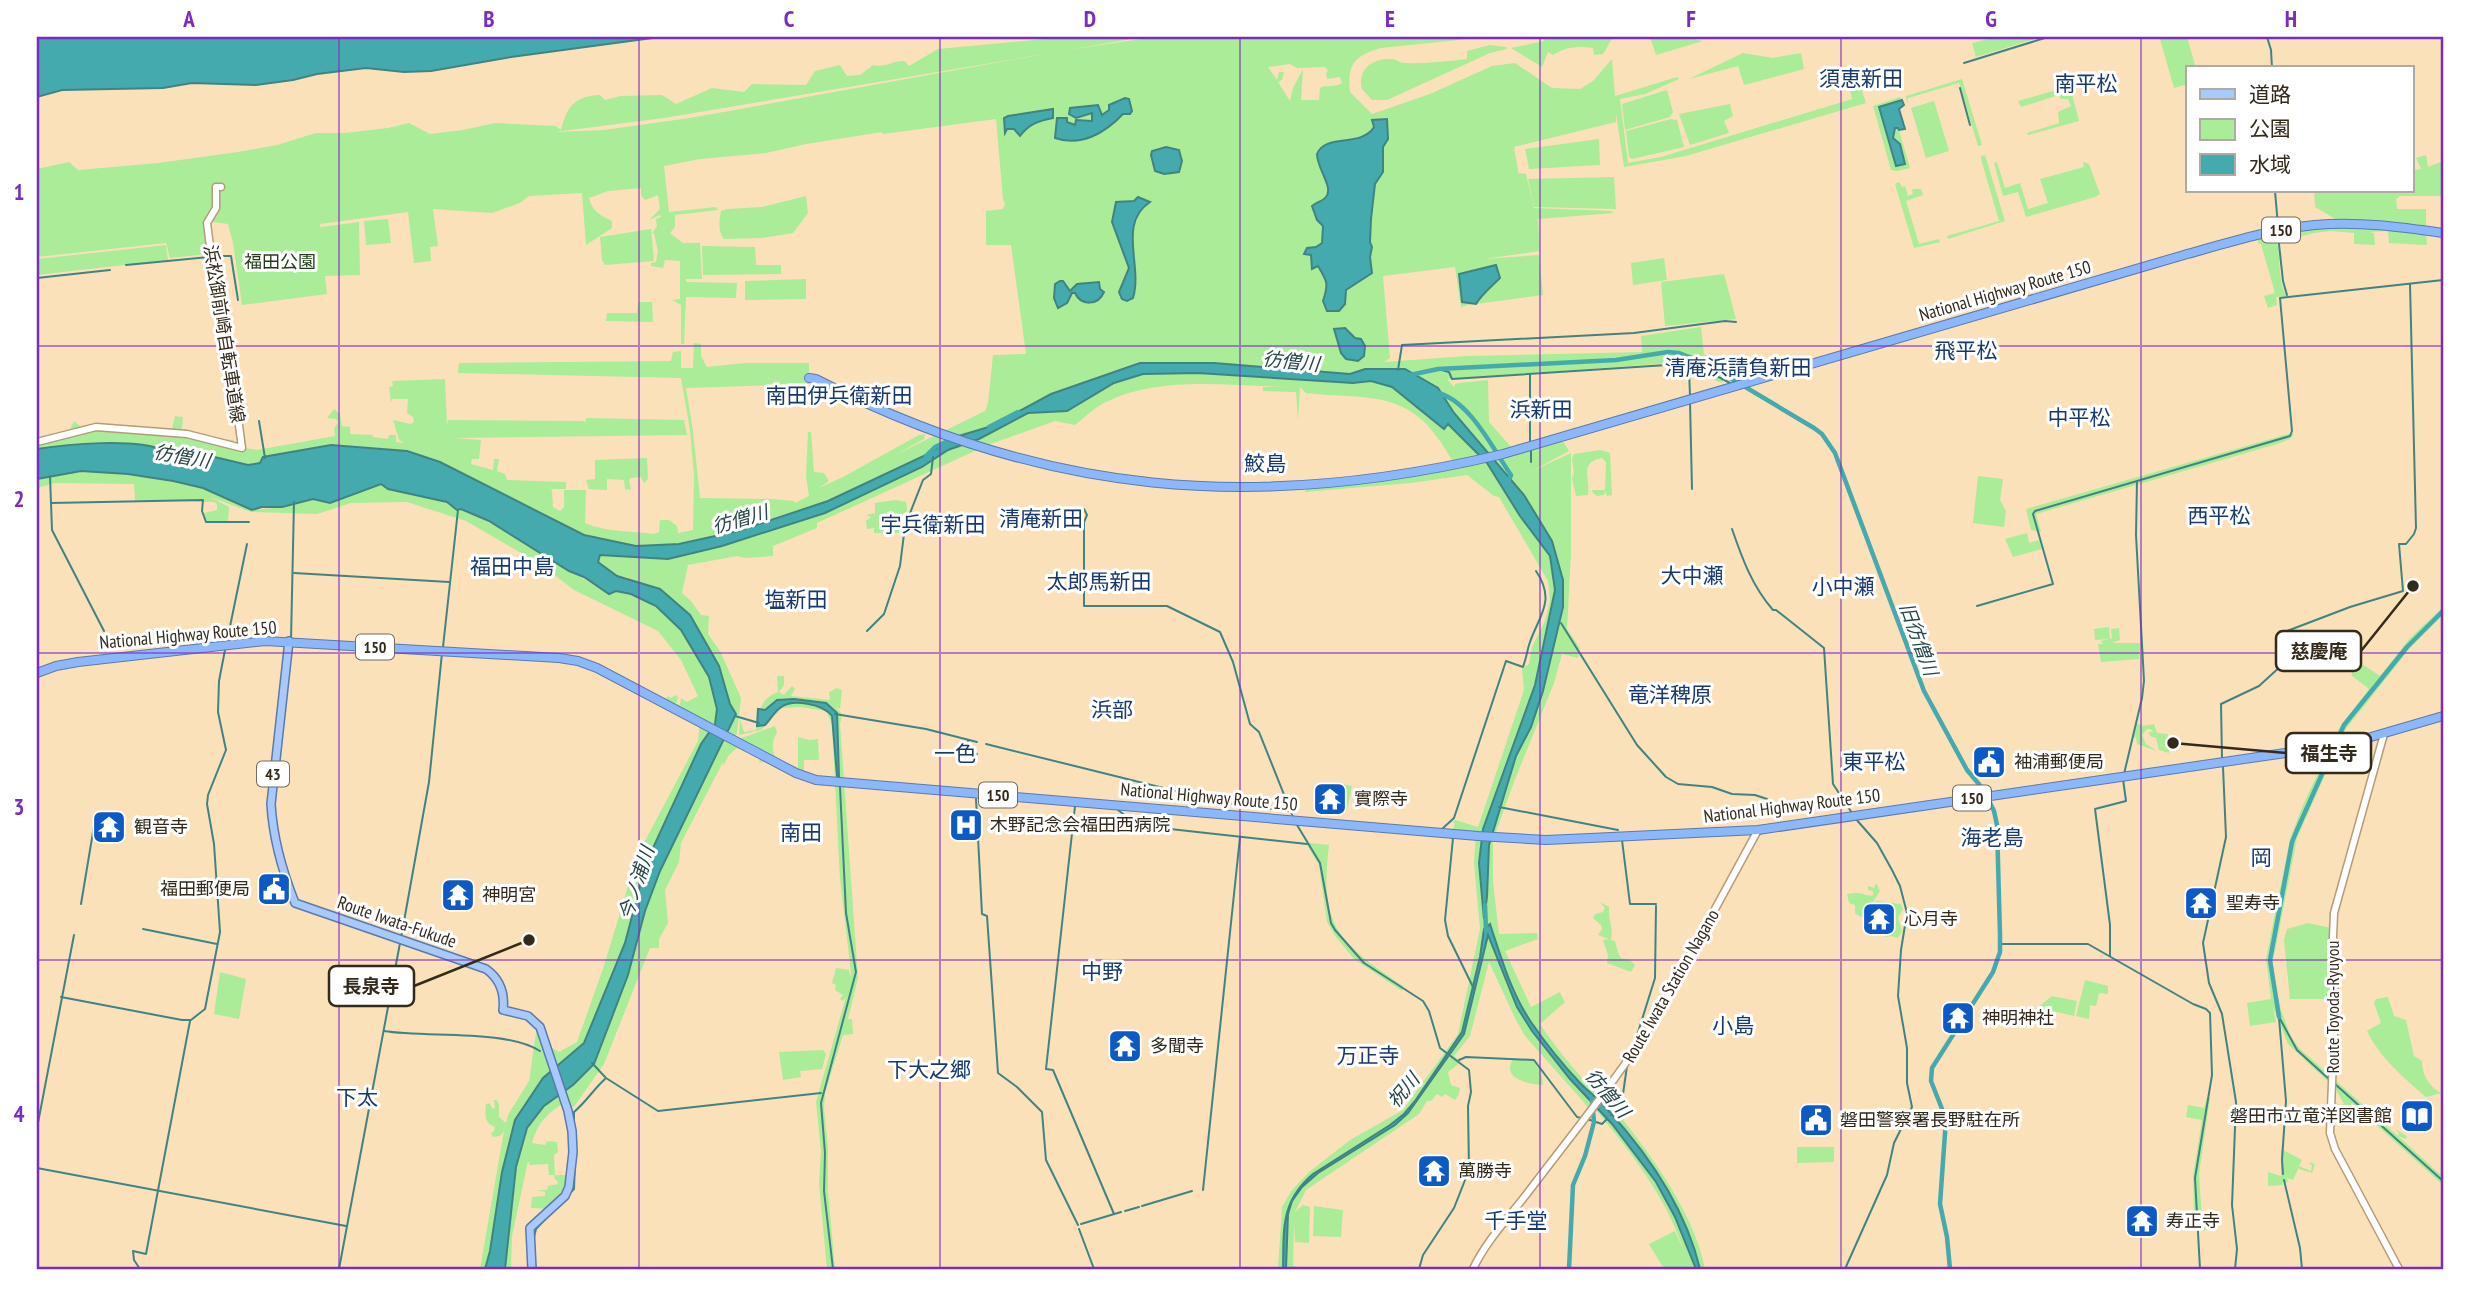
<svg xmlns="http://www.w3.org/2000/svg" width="2480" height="1306" viewBox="0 0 2480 1306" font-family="'PT Sans Narrow','Noto Sans JP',sans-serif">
  <rect width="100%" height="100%" fill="#fae1ba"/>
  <!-- green -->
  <g fill="#aaec98" fill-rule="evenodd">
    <path d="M1066 37H1143L1068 50 1154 37H1487L1381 48C1355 56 1347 63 1350 92L1372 114 1430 94 1492 66 1515 63 1552 88 1580 89 1593 81 1612 59 1615 96 1677 77 1679 79 1645 94 1620 99 1628 163 1661 157 1852 99 1846 72 1855 69 1866 103 1686 156 1624 167 1616 114V122L1514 147 1519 176V173L1526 174 1534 208 1611 211 1614 213 1538 219 1540 251 1484 259 1539 255 1543 295 1476 304C1481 295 1492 285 1500 279L1496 265 1460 274 1462 301 1471 304 1461 307 1455 267 1383 276 1390 358 1384 362 1467 356 1642 352 1641 336 1701 327 1704 354 1728 371 1722 383 1672 363 1447 379 1454 387 1455 384 1459 383 1488 380 1489 422 1518 455 1519 453 1562 440 1569 451 1530 472 1571 453V553L1567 629 1580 648 1578 658 1562 654 1554 683 1514 782 1493 840V882L1499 934 1537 933 1538 939 1505 951 1531 1007 1560 992 1565 1002 1540 1024C1552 1043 1588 1089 1606 1098 1644 1146 1693 1208 1705 1269H1664L1649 1244 1675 1231 1684 1251C1666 1197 1631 1152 1595 1109L1589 1108 1525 1036 1515 1018 1489 962 1470 1036 1454 1056 1461 1062 1448 1072 1451 1085 1460 1088 1459 1094 1455 1100 1445 1094 1442 1097 1437 1094 1431 1101H1427L1419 1114 1306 1190 1295 1212 1303 1205 1310 1207 1309 1243 1295 1242 1294 1221 1293 1266 1311 1269H1278L1282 1207 1292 1190 1309 1172 1350 1140 1403 1110 1458 1034 1480 929 1474 863 1476 832 1453 830 1455 823 1452 822 1455 820 1478 827 1524 690 1522 669 1529 664 1532 647 1545 621 1550 600 1548 581 1499 497 1494 496 1467 475 1411 483 1304 492 1309 487 1460 462 1452 460C1447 453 1443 444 1437 437 1404 389 1356 399 1306 393L1300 387 1298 420 1296 392 1263 391V387H1289C1229 386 1161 375 1106 402 1095 407 1085 417 1075 425L1055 421 988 445 817 523V528L773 546V556L745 558 737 556 688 565 682 593 691 601 701 615 709 616 708 634 720 651 741 698 737 733 733 742 765 761 759 763 760 758 737 748 729 755 723 766V762L681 843 679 862 665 890 668 923 659 939V948H650L604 1064 573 1108 566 1102C549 1111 537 1123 532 1143L545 1145 547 1141 557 1142 558 1152 554 1155 555 1175H569C567 1189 559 1199 550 1209L531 1208 532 1197 545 1196V1192L537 1190H547L548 1186 558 1184 557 1180H555L554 1175H549L548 1164 530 1165 528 1161 512 1236 511 1269H480L504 1131 500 1136 493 1137 491 1133 494 1131 495 1127C484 1123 485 1115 486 1104L489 1103 493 1109 495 1108 494 1100H497L499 1105V1117L506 1123 508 1115 529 1081 537 1026 544 1027 552 1048 559 1052 577 1042 604 966 637 856 698 741 700 719 664 701 668 696 671 698 676 695 678 698 676 704 680 705 681 698 687 702 698 696 681 660 658 631 574 590 540 564 521 563V553L466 521 407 502 351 503 317 514 251 512 210 497 229 507 228 521H206L204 513 217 510V504L214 502 135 500 134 484 55 483 37 488V480L81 471 143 476 205 489 254 510 282 507 313 499 328 503 381 484 453 505 498 527 609 594C626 586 653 604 666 615L667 594 626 577 617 576 597 562 600 555 608 556 614 541 584 535 542 517 497 492 261 464 248 465 163 451C136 439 68 444 37 449V442L68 433 74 421 80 426 96 424 172 429 175 416 183 417 182 429 222 439 234 440 232 446 257 450 335 436 334 429 338 422 336 419 327 418 334 409 340 414 342 426 350 427V434L372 435 373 437 388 439 389 435H396V442L404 443 399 440 393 420 410 424 414 422 413 417 407 413 408 399H392L391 403 389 387 393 386 392 381 445 379 447 425 448 420 585 421 586 423V418L684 420 687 435 454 438 481 440 479 459H472L471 464 493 470 494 459H499L497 471 505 474 507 480 566 482V489H550L552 490 553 507 560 511 564 507V490H586L585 523C604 532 633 531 654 534L659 532 660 520H669L677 526 678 533 693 530 694 476 690 430 681 378 458 373 459 363 671 361 673 352 681 351V368H693L694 343 701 344V356L707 367 745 363H809V384L686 388 693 431 700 498 772 499 794 501 795 503 809 496 806 476 808 432H811L814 472 824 473 829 481 819 488 843 477 919 435 925 434 924 439 895 455 985 411 988 403 993 355 1026 354 1011 245H986V211L1003 209 1005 204 1003 199 996 119 883 134 882 132 806 144 766 153 700 159 664 166 669 212 716 207 718 210 675 215V227L670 233 683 243H700L702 279H686V282L737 283 736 298 686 297 684 344H681V305L672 300 680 299V261L665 260 663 268 651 266V263L656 262 658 251 654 233H652L657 226 656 219 661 217 660 215 649 220 660 209 658 195 645 200 641 195V188L608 191 589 198C592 211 600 215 612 221V228L586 245 582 193 529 196 520 203 492 213 433 209 438 246 430 247 431 261 414 263 408 212 320 224 321 230V227L359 222 360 275 325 276 327 294 242 305 233 243 228 224 206 221 209 254 170 258 166 243 37 257V169L69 162 78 170 158 163 238 152 277 145 316 133H345L388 128 409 123 430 134 463 130 495 123 556 126 561 130C567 106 575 96 600 95L605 100 621 96 662 95 676 104 712 88 744 92 752 84 806 85 815 71 840 65 847 76 860 75 873 65C887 68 892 60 905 61L909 66 938 49ZM1050 53 690 118 604 130 555 132 664 118ZM1290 64 1297 68 1325 67 1328 71 1326 73 1327 79 1340 77 1342 83C1335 88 1327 84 1320 88L1319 100H1301L1303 69 1293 88 1290 101 1278 82 1282 80 1284 72H1279L1277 80 1268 67Z"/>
    <path d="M1544 37H1613L1603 54 1594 55 1593 48C1578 46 1566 47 1553 55L1548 52 1542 67 1511 48 1544 41Z"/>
    <polygon points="1650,37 1683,37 1703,41 1656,55"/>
    <polygon points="1996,37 2041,37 1976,57 1972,43"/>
    <polygon points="2167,37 2187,37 2196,68 2188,68 2188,84 2174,88 2160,39"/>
    <path d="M1490 45 1506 47 1507 49 1490 53 1387 100H1372L1362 89C1357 70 1372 58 1391 59 1397 59 1399 63 1406 63 1426 64 1447 61 1467 59V51Z"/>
    <polygon points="1743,53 1773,58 1801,53 1804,69 1744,85 1738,66 1689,79"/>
    <polygon points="1962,79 1982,145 1978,146 1959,83 1908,98 1907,104 1906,96"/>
    <polygon points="2070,86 2079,121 2028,135 2027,133 2059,123 2058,112 2071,106 2068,99 2061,99 2059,95 2021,107 2018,101"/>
    <polygon points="1667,90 1673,112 1670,117 1625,130 1622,104"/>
    <polygon points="1900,97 1902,100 1879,108 1896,166 1905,163 1893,138 1895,128 1898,127 1910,168 1897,171 1891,170 1873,106"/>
    <polygon points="1934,101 1949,151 1926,158 1911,108"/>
    <polygon points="1730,104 1733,116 1724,121 1729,133 1690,145 1679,114"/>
    <polygon points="1671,119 1677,120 1684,147 1632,159 1629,157 1626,131"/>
    <polygon points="1599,139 1600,165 1529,169 1525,149"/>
    <polygon points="1985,155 2005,221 1948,239 1947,236 1999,221 1981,159 1981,156"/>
    <polygon points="2426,155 2428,167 2443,161 2443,196 2400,196 2396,199 2397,209 2426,209 2426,228 2337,220 2315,207 2314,191 2412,191 2412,170 2421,169 2416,158"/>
    <polygon points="1997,162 2005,188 2020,183 2028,209 2048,203 2040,179 2084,167 2083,162 2089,164 2100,194 2095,197 2026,217 2018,192 2003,196 1994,163"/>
    <polygon points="1614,177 1616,209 1534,207 1528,179"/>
    <polygon points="1899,182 1902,187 1905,186 1908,196 1913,194 1912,189 1921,189 1923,195 1906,201 1919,244 1939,239 1940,242 1914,248 1895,184"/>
    <path d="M806 196 808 213 793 233 762 238 724 239C718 232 719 221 721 211L727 209 762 207Z"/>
    <polygon points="388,219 391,243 366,245 364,221"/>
    <path d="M2332 226H2354L2426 233 2427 245 2389 243 2388 231 2370 232 2374 233 2375 245 2354 244V233L2331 231 2314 233 2277 243C2281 258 2277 281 2287 296L2276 297 2277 305 2268 308 2264 296 2275 293 2261 244H2259L2256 236Z"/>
    <polygon points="651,229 654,261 605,265 602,260 600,237"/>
    <polygon points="166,245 168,260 37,275 37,259"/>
    <polygon points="702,246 755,247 756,265 781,265 781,274 703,275"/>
    <polygon points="1664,258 1667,280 1633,285 1631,263"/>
    <polygon points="1724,274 1736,319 1665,326 1661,282"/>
    <polygon points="806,279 806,299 745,300 745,281"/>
    <polygon points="638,302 652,302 653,322 606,321 607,313 637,313"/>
    <polygon points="2288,434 2294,434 2290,439 2277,444 2036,514 2041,532 2031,530 2026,509"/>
    <path d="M1600 450 1610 453 1612 495 1607 496 1605 491 1604 495 1597 496 1593 493 1592 490H1605L1606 462 1602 458C1578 462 1591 480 1588 495L1576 496 1572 478 1574 473 1572 458 1574 454Z"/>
    <polygon points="647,458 648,479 644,483 641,477 631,478 629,480 631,490 625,489 624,480 607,479 607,490 589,489 586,480 595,479 595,460"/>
    <polygon points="1978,476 2003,479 2000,500 2006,511 2004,527 1973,523"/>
    <polygon points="896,500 906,502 907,510 901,533 874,533 874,528 867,529 866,521 871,517 866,515 875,513 875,503"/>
    <polygon points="2027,533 2029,543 2039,540 2042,549 2013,557 2005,539"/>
    <polygon points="2443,607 2443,615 2411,647 2345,730 2297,838 2272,966 2281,1010 2291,1037 2299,1048 2398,1136 2399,1133 2395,1129 2407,1136 2406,1139 2398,1136 2443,1177 2443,1185 2352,1103 2344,1113 2333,1100 2340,1106 2344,1104 2336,1090 2338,1091 2288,1044 2273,1007 2276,1022 2250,1026 2247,1003 2271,999 2266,959 2290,839 2303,805 2340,727 2369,689 2351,675 2359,662 2380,676 2410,638"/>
    <polygon points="2109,627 2110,639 2112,638 2111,629 2119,628 2120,640 2112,643 2140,643 2139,659 2101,662 2098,644 2103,644 2101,641 2109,639 2095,640 2094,629"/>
    <path d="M777 676H784V685L779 692 784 695 792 686 795 689 791 696 830 700 829 692 837 688 842 690 840 709 836 707 842 714 840 724 858 978 848 1019H852L853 1034 843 1035 825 1093 824 1108 828 1147V1191L835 1269H827L819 1183 821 1151 816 1102 846 997 843 1001 840 999 843 995 835 990 836 985 832 983 836 968 849 970 850 977 851 973 840 879 832 724 826 711 800 707 782 708 761 730 739 735 740 719 744 732 756 730C761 711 758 700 778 692Z"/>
    <polygon points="2136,723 2143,726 2154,724 2157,733 2168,734 2169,753 2159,750 2156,738 2150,736 2149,732 2153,732 2151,729 2147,729 2142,735 2146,744 2157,751 2137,744 2136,737 2133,738"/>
    <path d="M775 726 777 733C771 741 772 750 776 759L739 739Z"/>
    <polygon points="798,737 809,740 818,739 819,760 804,760 804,772 798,769"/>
    <polygon points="1335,782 1352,786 1347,810 1334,811 1314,808 1316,800 1328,799 1327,805 1333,803 1334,807 1337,808 1338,800 1335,799"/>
    <path d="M1310 843 1329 845C1319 928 1339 942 1403 986L1402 991 1354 959 1336 937 1327 922 1319 865 1307 845Z"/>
    <path d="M1876 883 1880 891 1872 903 1877 901 1901 904 1903 909 1898 918 1902 931 1898 938 1891 936 1885 937 1882 933 1885 910 1870 911 1869 917H1861L1855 913V905L1849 903 1847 894C1849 894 1855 892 1858 893 1864 893 1867 897 1873 895V891L1868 890V886L1874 888Z"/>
    <path d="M1600 902 1609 907C1608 920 1614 930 1611 940L1615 941C1622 971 1622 950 1635 965L1631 972 1607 963 1608 955 1603 940 1609 939 1598 935 1602 929 1601 925 1593 918 1595 914 1603 912 1605 908Z"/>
    <polygon points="2308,923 2331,928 2332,999 2290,999 2284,940 2287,929"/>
    <polygon points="220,972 246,979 239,1019 214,1014"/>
    <polygon points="2085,980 2108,986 2108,994 2099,993 2096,1006 2090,1005 2089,1019 2076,1016"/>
    <polygon points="2052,996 2077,1001 2074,1016 2048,1010 2047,1018 2043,1018 2036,1009"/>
    <path d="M2388 997 2394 1016 2406 1020 2414 1056 2422 1061C2422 1076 2431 1089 2442 1093L2426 1097C2404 1078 2380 1058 2367 1031L2381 1023 2374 1003 2376 999Z"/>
    <polygon points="823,1050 826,1054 822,1069 800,1071 801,1077 783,1080 779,1052"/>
    <path d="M1513 1059 1534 1060 1541 1068 1543 1085C1528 1084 1501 1079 1513 1059Z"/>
    <polygon points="2207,1097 2210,1098 2199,1174 2202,1219 2216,1221 2216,1228 2200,1231 2198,1214 2194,1212 2193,1176 2202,1120 2186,1117 2188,1105 2204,1108"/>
    <polygon points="1797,1147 1834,1147 1834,1162 1797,1163"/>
    <polygon points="2281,1149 2302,1160 2299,1166 2311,1171 2312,1166 2309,1162 2315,1164 2312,1173 2299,1169 2299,1167 2293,1180 2287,1178 2288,1182 2282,1183 2283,1185 2268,1186 2268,1172 2281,1176"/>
    <polygon points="1314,1206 1343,1210 1341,1237 1313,1236"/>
  </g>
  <!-- water -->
  <g fill="#45aaae" stroke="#408482" stroke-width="2">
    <polygon points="37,37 660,37 511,57 431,71 404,72 366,68 317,74 293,80 256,85 192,83 163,88 62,90 37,97"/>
    <path d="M1125 98 1129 99 1132 111 1130 114H1123C1105 133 1081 147 1055 138L1057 118H1067V122L1075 125 1076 120 1092 121V113L1076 118 1069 114 1070 108 1098 105 1102 115 1109 110V105Z"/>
    <polygon points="1902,100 1904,105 1899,109 1905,129 1899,130 1898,128 1895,128 1893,138 1900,144 1905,164 1896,166 1879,107"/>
    <path d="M1053 109V118C1038 121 1029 124 1020 136L1014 129H1007L1005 133 1004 118 1008 116Z"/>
    <path d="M1387 119 1388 139 1383 147V172L1375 184 1371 219 1370 242 1372 247 1370 257 1372 273 1346 290 1345 304 1339 311H1327L1323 301C1329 283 1327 281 1318 266L1312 269 1311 255 1304 254 1307 248 1316 247 1322 243 1323 226 1317 220 1312 206C1317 202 1323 201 1326 197 1334 187 1317 169 1317 154 1325 133 1361 148 1374 127L1372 120Z"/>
    <polygon points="1166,147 1179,150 1182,161 1179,172 1164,174 1155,171 1151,155 1152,151"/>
    <path d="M1138 197 1150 202C1117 224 1143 265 1133 298L1127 301 1122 299 1119 292 1129 268 1112 222 1116 202 1134 201Z"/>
    <path d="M1496 265 1500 278C1492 286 1481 295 1476 304L1462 302 1459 274Z"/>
    <path d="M1060 281H1063L1070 291 1077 284 1099 282 1100 289 1104 292C1098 306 1081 306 1075 293H1072L1067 303 1058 308 1054 298 1055 284Z"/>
    <polygon points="1345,328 1355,338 1361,339 1365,346 1364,356 1358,361 1346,359 1341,353 1334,329"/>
    <path d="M1140 363H1214L1350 374 1365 369H1405L1438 388 1454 413 1524 495 1552 541 1563 580V607L1543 691 1531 727 1516 756 1489 845 1487 897 1484 919 1479 863 1483 829 1535 685 1555 590 1550 556 1520 516 1487 463 1448 424 1444 429 1392 387 1371 381 1353 383 1198 373 1143 374 1114 383 1067 411 1028 413 979 439 948 450 922 467 825 513 722 546 668 559 600 555 598 562 617 576 660 589 690 615 719 666 730 704 736 714 660 871 645 911 628 975 594 1064 573 1085 544 1106 527 1128 516 1167 505 1269H485L490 1251 502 1172 515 1120 543 1078 584 1043 625 943 646 863 701 744 715 724 717 709 709 677 681 630 656 606 631 594 616 591 609 594 584 577 569 571 489 521 461 509 457 510 447 502 388 489 381 484 330 503 313 499 282 507H262L252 510 203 488 173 481 128 474 81 471 37 479V449C67 444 136 438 163 450L173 447 248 465 260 463 263 457 331 445 407 451 440 462 584 535 636 546 679 544 738 531 828 501 928 454 952 438 992 426 1051 394Z"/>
    <path d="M794 699 826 703 837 713 839 777 837 776 832 716C823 704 792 698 780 708 774 712 770 720 765 725L757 726 758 709 765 710 777 700Z"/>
    <path d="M1490 924C1501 957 1511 993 1531 1022 1544 1041 1565 1067 1581 1084 1590 1093 1600 1100 1608 1110 1648 1154 1686 1210 1700 1269H1696L1675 1217 1656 1182 1612 1124 1570 1079 1532 1031 1517 1007 1488 935 1464 1034 1408 1113 1395 1125 1318 1173 1302 1187 1292 1201 1288 1214 1286 1269H1283C1284 1229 1280 1202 1313 1174L1390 1125 1404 1114 1415 1101 1462 1032 1480 957 1484 929Z"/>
  </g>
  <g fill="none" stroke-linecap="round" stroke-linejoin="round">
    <!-- stream -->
    <g stroke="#408482" stroke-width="2">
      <polyline points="2267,37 2271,50 2272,68"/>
      <polyline points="1964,63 2048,37"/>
      <polyline points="1960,88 1970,125"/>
      <polyline points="2275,191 2278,226"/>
      <polyline points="2278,235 2283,281 2287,295"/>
      <polyline points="214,256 231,256 238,300"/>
      <polyline points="126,265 209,257"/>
      <polyline points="37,278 110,270"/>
      <polyline points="1438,369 1449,372 1452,379 1667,365 1703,369 1732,384"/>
      <polyline points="1398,370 1402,345 1634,333 1725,321 1736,322"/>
      <polyline points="1689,370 1690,396"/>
      <polyline points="1530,374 1530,442"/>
      <polyline points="1738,389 1747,387"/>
      <polyline points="1690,402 1692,489"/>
      <polyline points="259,421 265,458"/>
      <polyline points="1531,448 1531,462"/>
      <polyline points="50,476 52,530 104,631"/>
      <polyline points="51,503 203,500 202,511 206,522 249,522"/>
      <polyline points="1084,509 1087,515 1084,522 1084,606 1167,606 1220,632 1233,662 1250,724 1259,732 1293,817"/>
      <path d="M1732 529C1742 558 1752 586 1773 610H1776L1824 648 1833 784 1852 813"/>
      <polyline points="294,573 449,582"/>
      <polyline points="1977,606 2053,584 2033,514 2035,511 2290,436 2292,431 2280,298 2443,280"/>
      <polyline points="1561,623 1637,745 1666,777 1678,784 1712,787 1732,794 1755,795 1767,799"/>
      <polyline points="867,631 884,614 900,566 905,526 923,480 931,474 933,457"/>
      <polyline points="2287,631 2350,607 2403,591 2399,544 2406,544 2414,534 2416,528 2410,284"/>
      <polyline points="2282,637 2283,651"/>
      <polyline points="291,640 294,502"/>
      <polyline points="227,641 247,544"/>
      <polyline points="443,647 458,510"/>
      <polyline points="835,714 926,729 977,742"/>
      <polyline points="735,716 759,723"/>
      <polyline points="968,741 967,750 977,754"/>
      <polyline points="986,744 1224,803 1289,811"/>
      <polyline points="2222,758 2221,704 2259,686 2282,665"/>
      <polyline points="2223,767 2226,837 2203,943 2209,983 2222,1014 2236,1102 2232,1205 2237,1249 2235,1269"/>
      <polyline points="2124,774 2142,698 2144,681 2136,535 2137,481"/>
      <polyline points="976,799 982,914 987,916 998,1073 1017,1087 1042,1112 1046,1160 1078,1225"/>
      <polyline points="1075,806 1046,1069 1053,1070 1114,1214"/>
      <polyline points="1499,807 1618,830"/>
      <polyline points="1118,810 1127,817 1152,827 1307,844"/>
      <polyline points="1297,825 1320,863 1331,923 1335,930 1364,963 1423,1001 1429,1011 1440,1048 1469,1070 1471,1092 1468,1106 1469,1170 1454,1208 1423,1255 1419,1269"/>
      <path d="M1442 829 1454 818 1506 661 1523 667C1526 659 1527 652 1529 645 1538 616 1557 602 1536 571"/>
      <polyline points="1443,835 1453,838 1445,920 1448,936 1474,989"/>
      <polyline points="1622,840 1630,904 1656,904"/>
      <polyline points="81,904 96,814"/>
      <polyline points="143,929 217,944"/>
      <polyline points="401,938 429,782 442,653"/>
      <polyline points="2000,944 2088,944 2193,1004 2206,1009 2210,1013 2212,1075 2195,1178 2200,1269"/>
      <polyline points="2110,956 2110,925 2095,809 2126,801 2123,779"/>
      <polyline points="61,997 182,1020 191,1020 205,1009 220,932 214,844 207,804 208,795 226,750 218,712 219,681 225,650"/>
      <polyline points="2279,1017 2297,1050 2330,1080"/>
      <polyline points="2279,1018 2286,1101 2282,1160 2283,1174"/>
      <path d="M384 1031C427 1038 505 1029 540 1051"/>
      <polyline points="1634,1045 1655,978 1656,906"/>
      <polyline points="1459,1060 1466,1057 1534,1060 1577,1117 1581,1118"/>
      <polyline points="592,1063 606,1078 658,1111 821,1093"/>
      <polyline points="2335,1084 2443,1181"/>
      <polyline points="1611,1115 1623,1094 1627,1066"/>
      <polyline points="1587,1119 1602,1124 1607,1119"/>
      <path d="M574 1126V1112C586 1102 593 1090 605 1079"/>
      <polyline points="37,1128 74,935"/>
      <polyline points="37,1168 346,1226"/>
      <polyline points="2284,1180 2300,1248 2302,1269"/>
      <polyline points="1203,1190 1240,837"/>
      <polyline points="569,1194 574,1189 575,1160"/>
      <polyline points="1142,1206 1192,1191"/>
      <polyline points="1125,1211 1139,1207"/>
      <polyline points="1081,1224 1121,1212"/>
      <polyline points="1079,1229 1094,1269"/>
      <polyline points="534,1237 536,1229 548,1216"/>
      <polyline points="140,1269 134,1260 133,1251 146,1254 190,1021"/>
      <polyline points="339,1269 400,943"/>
      <polyline points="833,1269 824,1191 825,1153 821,1103 856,972 846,913 840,787"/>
      <polyline points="1845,1269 1887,1175 1894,1143 1912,1107 1907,1083 1907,1048 1898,996 1901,950 1907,913 1900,886 1892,870 1877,843 1855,818"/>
    </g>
    <!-- river -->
    <g stroke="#45aaae" stroke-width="4.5">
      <polyline points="1410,375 1438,369 1616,360 1668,352 1679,353 1705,363 1814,428 1822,434 1835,453 1924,691 1967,770 1983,789 1994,811 1997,825 2000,935 2000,952 1993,972 1932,1068 1931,1081 1946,1119 1940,1204 1947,1237 1950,1269"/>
      <path d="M1438 393C1470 401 1493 449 1511 475L1508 482"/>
      <polyline points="989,427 1018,412"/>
      <polyline points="926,456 935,447 954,438"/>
      <polyline points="1485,905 1486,931"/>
      <polyline points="2279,1017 2270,960 2292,842 2297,830 2344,725 2407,647 2443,611"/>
      <polyline points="1569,1269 1573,1185 1585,1156 1594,1122 1592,1099"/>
    </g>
    <!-- secondary casing -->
    <g stroke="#b49c78" stroke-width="9">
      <g id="secondary">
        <polyline points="37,442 96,427 187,434 242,448 226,327 214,277 207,223 216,208 216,187 221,187"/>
        <polyline points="2384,734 2334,913 2333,937 2335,1009 2330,1133 2335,1149 2399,1269"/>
        <path d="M1473 1269C1486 1241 1510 1216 1529 1191 1573 1133 1620 1076 1658 1014L1758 830"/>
      </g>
    </g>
    <!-- primary casing -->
    <g stroke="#5a7aac" stroke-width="10">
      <path id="primary" d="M289 641 271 804C273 838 283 873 295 903L486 969C500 979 505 993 503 1010L528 1016 540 1027 568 1111 572 1131 573 1152 569 1187 565 1196 530 1228 532 1269"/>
    </g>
    <!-- trunk casing -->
    <g stroke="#5a7aac" stroke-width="10">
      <g id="trunk">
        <path d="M809 378 816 379C1044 496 1256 513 1503 454L2184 255C2227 243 2271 229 2315 225 2358 221 2401 227 2443 233"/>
        <polyline points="37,673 56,666 78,662 265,641 559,658 578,661 597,668 796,773 816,780 1478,836 1546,840 1590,838 1758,830 2347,744 2443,716"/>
      </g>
    </g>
    <!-- secondary -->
    <use href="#secondary" stroke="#fff" stroke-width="6"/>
    <!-- primary -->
    <use href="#primary" stroke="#a9c9fc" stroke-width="7"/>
    <!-- trunk -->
    <use href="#trunk" stroke="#8cb7fb" stroke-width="8"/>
  </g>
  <!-- grid -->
  <path fill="none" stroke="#7b2cbf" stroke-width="2" stroke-opacity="0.55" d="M339 37V1269M639 37V1269M940 37V1269M1240 37V1269M1540 37V1269M1841 37V1269M2141 37V1269M37 346H2443M37 653H2443M37 960H2443"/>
  <!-- icons -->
  <defs>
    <g id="civic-square" transform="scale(1.75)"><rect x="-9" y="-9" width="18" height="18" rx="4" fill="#0d5ac4" stroke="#fff"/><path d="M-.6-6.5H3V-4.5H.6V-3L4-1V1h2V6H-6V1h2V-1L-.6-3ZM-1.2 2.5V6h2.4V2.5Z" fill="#fff"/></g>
    <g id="temple-square" transform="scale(1.75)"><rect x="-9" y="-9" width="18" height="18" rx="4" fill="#0d5ac4" stroke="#fff"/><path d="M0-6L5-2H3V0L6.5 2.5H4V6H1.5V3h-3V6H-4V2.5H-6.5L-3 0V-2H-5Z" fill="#fff"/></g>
    <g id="hospital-square" transform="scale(1.75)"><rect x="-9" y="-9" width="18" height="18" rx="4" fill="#0d5ac4" stroke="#fff"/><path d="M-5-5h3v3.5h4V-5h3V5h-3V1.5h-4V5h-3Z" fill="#fff"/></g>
    <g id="library-square" transform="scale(1.75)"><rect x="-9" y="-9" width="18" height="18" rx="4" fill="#0d5ac4" stroke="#fff"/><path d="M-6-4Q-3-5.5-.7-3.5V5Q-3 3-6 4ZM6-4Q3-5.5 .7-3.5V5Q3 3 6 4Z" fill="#fff"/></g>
  </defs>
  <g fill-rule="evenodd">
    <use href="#civic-square" x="1989" y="762"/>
    <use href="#temple-square" x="1330" y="799"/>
    <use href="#hospital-square" x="966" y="825"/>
    <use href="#temple-square" x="109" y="827"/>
    <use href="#civic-square" x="274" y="889"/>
    <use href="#temple-square" x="458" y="895"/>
    <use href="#temple-square" x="2201" y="903"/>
    <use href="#temple-square" x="1879" y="919"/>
    <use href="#temple-square" x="1958" y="1018"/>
    <use href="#temple-square" x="1125" y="1046"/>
    <use href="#library-square" x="2417" y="1116"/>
    <use href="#civic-square" x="1816" y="1120"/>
    <use href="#temple-square" x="1434" y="1171"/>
    <use href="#temple-square" x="2142" y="1221"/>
  </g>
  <g text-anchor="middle" stroke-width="6" stroke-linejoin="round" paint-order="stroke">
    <!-- shield labels -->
    <g fill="#fff" stroke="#716a5f" stroke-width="2">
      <rect x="2262" y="217.5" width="38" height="25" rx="5"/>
      <rect x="356" y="634.5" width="38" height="25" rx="5"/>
      <rect x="257" y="761.5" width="32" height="25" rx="5"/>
      <rect x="979" y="782.5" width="38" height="25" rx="5"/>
      <rect x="1953" y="785.5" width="38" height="25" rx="5"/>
    </g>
    <g font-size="16" font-weight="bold" fill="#342a1b">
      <text x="2281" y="236">150</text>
      <text x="375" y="653">150</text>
      <text x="273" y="780">43</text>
      <text x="998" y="801">150</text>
      <text x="1972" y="804">150</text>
    </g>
    <!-- park labels -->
    <g font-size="18" fill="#1f3d16" stroke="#fff">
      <text x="280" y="268">福田公園</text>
    </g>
    <!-- street labels -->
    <g font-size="18" fill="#342a1b" stroke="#fff">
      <text transform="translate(2005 291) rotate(-16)" y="6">National Highway Route 150</text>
      <text transform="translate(224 334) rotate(81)" y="6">浜松御前崎自転車道線</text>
      <text transform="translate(188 635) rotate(-5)" y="6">National Highway Route 150</text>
      <text transform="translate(1209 797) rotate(5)" y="6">National Highway Route 150</text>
      <text transform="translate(1792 806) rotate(-7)" y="6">National Highway Route 150</text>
      <text transform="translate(397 922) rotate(19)" y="6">Route Iwata-Fukude</text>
      <text transform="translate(1671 986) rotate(-60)" y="6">Route Iwata Station Nagano</text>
      <text transform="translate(2333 1007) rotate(-90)" y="6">Route Toyoda-Ryuyou</text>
    </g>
    <!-- poi labels -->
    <g font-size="18" fill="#342a1b" stroke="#fff" text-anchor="start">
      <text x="2014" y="768">袖浦郵便局</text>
      <text x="1354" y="805">實際寺</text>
      <text x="990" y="831">木野記念会福田西病院</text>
      <text x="134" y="833">観音寺</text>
      <text x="250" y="895" text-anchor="end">福田郵便局</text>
      <text x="482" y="901">神明宮</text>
      <text x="2226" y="909">聖寿寺</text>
      <text x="1904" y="925">心月寺</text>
      <text x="1982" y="1024">神明神社</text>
      <text x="1150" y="1052">多聞寺</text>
      <text x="2392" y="1122" text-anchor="end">磐田市立竜洋図書館</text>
      <text x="1840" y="1126">磐田警察署長野駐在所</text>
      <text x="1458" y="1177">萬勝寺</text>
      <text x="2166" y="1227">寿正寺</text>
    </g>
    <!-- water labels -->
    <g font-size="19" font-style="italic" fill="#274647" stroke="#fff">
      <text transform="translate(1291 361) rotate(6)" y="7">彷僧川</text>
      <text transform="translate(182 456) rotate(10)" y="7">彷僧川</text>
      <text transform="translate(740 519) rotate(-16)" y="7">彷僧川</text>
      <text transform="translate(1919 639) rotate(70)" y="7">旧彷僧川</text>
      <text transform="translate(636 883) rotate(-72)" y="7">今ノ浦川</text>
      <text transform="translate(1403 1090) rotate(-50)" y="7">祝川</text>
      <text transform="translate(1608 1093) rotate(50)" y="7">彷僧川</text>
    </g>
    <!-- quarter labels -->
    <g font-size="21" fill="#17396e" stroke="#fff">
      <text x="1861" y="86">須恵新田</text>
      <text x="2086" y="91">南平松</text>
      <text x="1966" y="358">飛平松</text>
      <text x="1738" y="375">清庵浜請負新田</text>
      <text x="839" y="403">南田伊兵衛新田</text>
      <text x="1541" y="417">浜新田</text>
      <text x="2079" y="425">中平松</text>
      <text x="1265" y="471">鮫島</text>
      <text x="2219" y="523">西平松</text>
      <text x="1041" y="526">清庵新田</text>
      <text x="933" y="532">宇兵衛新田</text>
      <text x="512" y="574">福田中島</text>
      <text x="1692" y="583">大中瀬</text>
      <text x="1099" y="589">太郎馬新田</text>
      <text x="1843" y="594">小中瀬</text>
      <text x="796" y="607">塩新田</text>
      <text x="1670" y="702">竜洋稗原</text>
      <text x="1112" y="717">浜部</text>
      <text x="955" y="761">一色</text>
      <text x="1874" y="769">東平松</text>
      <text x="801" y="840">南田</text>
      <text x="1992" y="845">海老島</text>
      <text x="2261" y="865">岡</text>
      <text x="1102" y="979">中野</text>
      <text x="1733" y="1033">小島</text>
      <text x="1368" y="1063">万正寺</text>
      <text x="929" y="1077">下大之郷</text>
      <text x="357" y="1105">下太</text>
      <text x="1516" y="1228">千手堂</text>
    </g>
  </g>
  <!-- callouts -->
  <path fill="none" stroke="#342a1b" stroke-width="2.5" d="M2413 586L2361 651M2173 743L2286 753M529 940L414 986"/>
  <g fill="#342a1b" stroke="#fff" stroke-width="2.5">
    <circle cx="2413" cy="586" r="7"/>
    <circle cx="2173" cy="743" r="7"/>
    <circle cx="529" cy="940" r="7"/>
  </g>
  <g fill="#fff" stroke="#342a1b" stroke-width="2.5">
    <rect x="2276" y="631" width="85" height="40" rx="7"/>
    <rect x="2286" y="733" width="85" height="40" rx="7"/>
    <rect x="329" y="966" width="85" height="40" rx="7"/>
  </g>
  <g font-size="19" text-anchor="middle" font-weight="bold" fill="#342a1b">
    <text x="2319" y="658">慈慶庵</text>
    <text x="2329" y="760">福生寺</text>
    <text x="371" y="993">長泉寺</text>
  </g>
  <!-- border -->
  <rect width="2480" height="1306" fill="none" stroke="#ffffff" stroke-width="77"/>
  <!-- legend -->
  <rect x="2186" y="66" width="228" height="126" fill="#ffffff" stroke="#aeaaa4" stroke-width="2"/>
  <rect x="2200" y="89" width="35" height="10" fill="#a9c9fc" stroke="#aeaaa4" stroke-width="2"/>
  <text x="2249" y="102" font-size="21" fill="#342a1b">道路</text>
  <rect x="2200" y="119" width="35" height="21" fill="#aaec98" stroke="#aeaaa4" stroke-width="2"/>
  <text x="2249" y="136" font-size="21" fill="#342a1b">公園</text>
  <rect x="2200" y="154" width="35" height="21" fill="#45aaae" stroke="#aeaaa4" stroke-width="2"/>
  <text x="2249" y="172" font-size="21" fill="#342a1b">水域</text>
  <rect x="38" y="38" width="2404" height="1230" fill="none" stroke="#7b2cbf" stroke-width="2.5"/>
  <g font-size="23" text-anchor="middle" font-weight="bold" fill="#7b2cbf">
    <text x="189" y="27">A</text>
    <text x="489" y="27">B</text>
    <text x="789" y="27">C</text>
    <text x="1090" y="27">D</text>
    <text x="1390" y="27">E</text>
    <text x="1691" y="27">F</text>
    <text x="1991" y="27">G</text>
    <text x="2291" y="27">H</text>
    <text x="19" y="200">1</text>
    <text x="19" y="507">2</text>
    <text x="19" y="815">3</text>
    <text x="19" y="1122">4</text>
  </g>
</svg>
